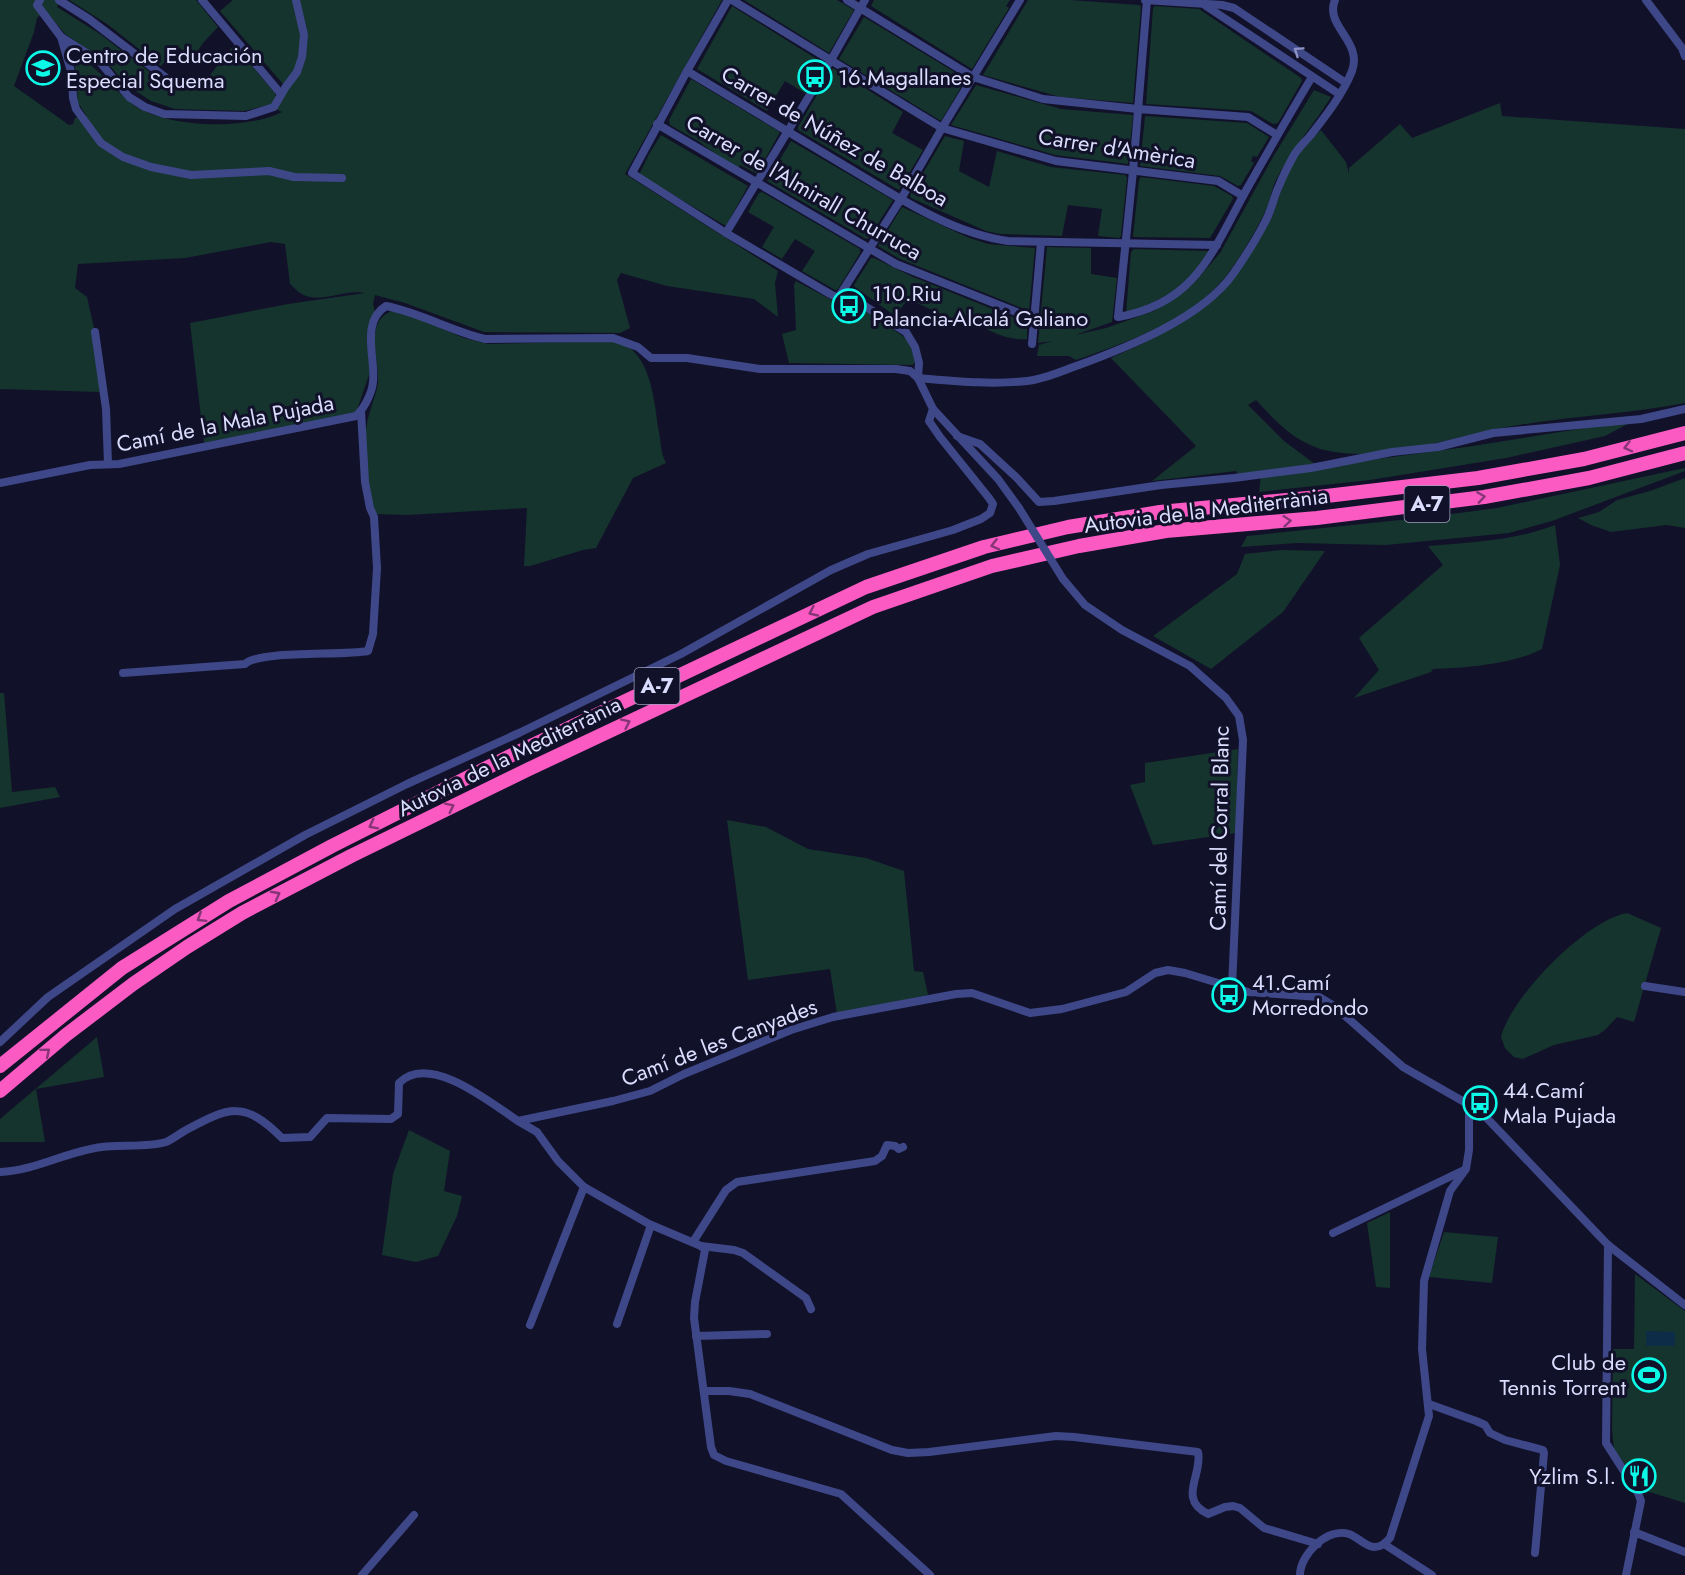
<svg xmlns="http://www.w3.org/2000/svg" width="1685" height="1575" viewBox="0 0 1685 1575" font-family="Jost,sans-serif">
  <rect width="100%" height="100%" fill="#12112a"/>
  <!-- green -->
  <g fill="#15342d">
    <path d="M0 0H61L57 7 100 34 155 76 157 81 162 85 171 84 175 78 206 80 234 45 275 93 276 99 273 104 244 111 175 109 151 101 125 84 112 68 99 57 65 34 45 10 37 18 34 32 14 86 69 125 73 124 75 118 86 115 77 101 78 79 73 61 77 57C101 68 115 93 137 107 170 128 248 130 282 112L276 109 283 84 220 11 233 0H722L625 174 778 271 775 283 778 317 754 299 667 286 621 273 617 280 630 328 620 333 484 332 405 303 375 295 373 304 375 312 369 338V375L356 413 204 443 190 323 288 304 365 293C345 289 325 302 306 296 300 294 294 288 290 284L285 244 271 242 185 258 78 264 75 288 87 297 95 332 101 392 0 389Z"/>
    <polygon points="69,0 196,0 218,27 203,43 193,58 177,46 161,66 107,24"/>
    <polygon points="744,0 837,0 854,10 829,53"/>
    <polygon points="874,0 1010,0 1006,6 1009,8 972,69 871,6"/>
    <polygon points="1028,0 1070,0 1139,5 1141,7 1133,103 1060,97 983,75"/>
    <polygon points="732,6 823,63 805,93 785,81 767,111 697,69"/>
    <polygon points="1155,6 1199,9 1301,78 1302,81 1278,123 1273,124 1251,111 1146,104 1153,8"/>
    <polygon points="864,17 966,79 941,121 839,59"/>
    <polygon points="833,68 903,112 892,133 923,150 899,190 798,130 798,127"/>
    <polygon points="691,79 780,132 757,174 740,165 738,170 698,141 670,125 669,120"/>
    <polygon points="976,85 1061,109 1133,115 1128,164 1055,155 951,125"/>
    <path d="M1314 90 1331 97C1313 126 1290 151 1275 182 1271 191 1270 203 1265 212 1250 241 1232 274 1208 295 1174 326 1119 345 1076 360L1069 356H1037L1039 345 1052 341 1038 343 1047 247 1091 248V274L1117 278 1112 322 1075 335 1106 328 1154 311 1195 282 1220 253 1273 157Z"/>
    <path d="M1500 103 1502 116 1685 129V403C1628 414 1570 416 1513 426 1456 435 1386 463 1329 451 1298 445 1277 423 1256 400L1248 405 1284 441 1315 464 1238 474 1236 471 1152 481 1196 446 1111 358 1142 344 1203 309 1221 294 1231 282 1272 217 1289 168 1303 148 1321 130 1346 162 1349 174V168L1400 124 1412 138Z"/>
    <polygon points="1146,116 1247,123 1269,137 1257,157 1253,156 1251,161 1254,163 1241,185 1238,186 1220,176 1140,166 1145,117"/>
    <polygon points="661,135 748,186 726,226 639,175 649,154"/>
    <polygon points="945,136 964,141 959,171 989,187 997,151 1051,167 1125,175 1127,178 1121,236 1119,238 1098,236 1102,209 1068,205 1062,236 1000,234 986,231 911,198 910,195"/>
    <polygon points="791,141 893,200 869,238 866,239 767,181"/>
    <polygon points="1141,177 1214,186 1232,196 1233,199 1210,238 1135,237 1133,236 1139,180"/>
    <polygon points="762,192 860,249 860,253 838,289 835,290 802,271 815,251 795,239 782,259 762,247 774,227 748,212 759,193"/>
    <polygon points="902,207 967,237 988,244 1035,248 1029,311 900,259 878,246"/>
    <path d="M1134 249 1207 251H1209C1186 287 1166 299 1126 313L1131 252Z"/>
    <path d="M871 258H874L911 276 1027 323V339C1001 341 986 327 963 318L961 323 908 299 895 316 855 287 854 285Z"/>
    <polygon points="796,281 839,304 869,313 904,337 910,344 915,362 913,365 789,363 782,334 796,330 794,285"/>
    <path d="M392 311 421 320 464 338 488 344 619 341C650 354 654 397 658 427 661 439 660 452 666 463L633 478 596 548 583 550 530 566H524L527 508 407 515 376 514 372 507C368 479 362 452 367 424 369 410 376 397 378 383 380 361 363 322 392 311Z"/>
    <polygon points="1635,420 1605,436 1506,458 1370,480 1259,492 1261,475 1473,446"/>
    <polygon points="1685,468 1685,471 1552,521 1509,533 1386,545 1296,543 1241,547 1247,536 1429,517 1497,508"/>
    <polygon points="1685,478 1685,528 1666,525 1611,532 1591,525 1578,518 1599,512 1617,500 1650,491"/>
    <path d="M1555 525 1560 565 1542 649C1514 664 1465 668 1433 669L1431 672 1354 698 1379 670 1359 638 1443 565 1428 546C1471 542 1514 541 1555 525Z"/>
    <polygon points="1281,550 1325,551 1283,612 1211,669 1153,636 1237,574 1245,554"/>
    <polygon points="0,693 4,693 12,792 55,787 60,797 0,808"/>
    <polygon points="1238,749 1236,833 1153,845 1130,785 1145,782 1145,763"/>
    <polygon points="727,820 766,827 808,849 866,858 904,871 914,971 923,972 928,995 837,1014 830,969 748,980"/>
    <path d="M1627 913 1661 928 1634 1022 1617 1017 1606 1029 1598 1035 1554 1045 1523 1059 1514 1057 1505 1048 1501 1037C1510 998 1586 920 1627 913Z"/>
    <polygon points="97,1037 104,1077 36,1089 45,1142 0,1142 0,1119"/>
    <polygon points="409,1130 450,1151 444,1191 462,1196 457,1216 438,1256 416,1262 382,1255 393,1174"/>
    <polygon points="1390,1212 1390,1288 1376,1287 1367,1223"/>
    <polygon points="1444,1232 1498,1237 1492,1283 1429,1277"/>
    <polygon points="1635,1274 1685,1311 1685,1503 1643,1490 1614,1449 1612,1430 1613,1349 1634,1349"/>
  </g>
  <!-- water -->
  <polygon fill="#0c2c48" points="1646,1331 1675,1332 1675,1346 1646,1346"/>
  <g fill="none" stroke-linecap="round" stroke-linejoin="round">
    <!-- street -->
    <g stroke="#3e4888" stroke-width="8">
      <polyline points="40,0 37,5 61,37 72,75 73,98 76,109 101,143 123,157 151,167 191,175 269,171 294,177 342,178"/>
      <polyline points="59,0 89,19 165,77"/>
      <polyline points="202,0 281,94"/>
      <polyline points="728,0 687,71 632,173 726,233 830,294 838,298 860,303 906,332 915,347 919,363 918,378 933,409 998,479 1019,508"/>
      <polyline points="732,0 942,128 1056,161 1218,181 1243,196"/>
      <polyline points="847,0 973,77 1043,99 1138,109 1248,117 1277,135"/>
      <polyline points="1145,0 1222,5 1234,8 1346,83"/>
      <path d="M1147 0 1133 171 1118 317C1198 303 1213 249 1248 187 1269 150 1290 113 1312 77"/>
      <polyline points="1646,0 1682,48 1685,56"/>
      <polyline points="1206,6 1339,94"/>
      <polyline points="61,37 99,61 129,97 145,107 164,114 246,116 274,107 285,88 297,72 302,57 304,35 296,0"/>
      <path d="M687 71C740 103 793 135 847 167 896 196 950 233 1008 241L1217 245"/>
      <polyline points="657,124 896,264 1034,319"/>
      <polyline points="726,233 831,60 865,0"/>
      <polyline points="838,298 901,199 942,128 1020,0"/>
      <polyline points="95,332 106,409 108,464"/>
      <polyline points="1032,344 1041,242"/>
      <path d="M918 378C954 381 991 385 1027 381 1045 379 1062 371 1079 365 1128 347 1202 318 1233 274 1245 257 1257 238 1266 220 1272 209 1274 196 1279 186 1283 176 1288 166 1293 157 1297 149 1304 143 1310 136 1325 117 1343 94 1352 71 1363 41 1324 26 1335 0"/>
      <polyline points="957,436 980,444 1016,477 1039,502 1054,501 1161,485 1234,478 1311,468 1392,452 1438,447 1493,433 1641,419 1685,409"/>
      <path d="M0 483 90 465 119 464 356 416C364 409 372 393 373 382 376 359 360 322 386 306 421 313 451 331 485 339L613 338 638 347 651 358H687L760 369H896L910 371 918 378"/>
      <polyline points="1063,579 1085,605 1122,630 1190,666 1226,698 1239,716 1243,740 1232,987"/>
      <path d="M123 673 245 664C260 650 342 656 368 651L373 634 377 568 374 517 370 508 365 482 361 411"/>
      <polyline points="1645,986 1685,992"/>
      <polyline points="0,1042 48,997 175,909 305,835 407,784 519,733 681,654 831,570 868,554 953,530 981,519 990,513 993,504 989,498 940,437 929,421 933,409"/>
      <polyline points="518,1121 537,1132 558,1161 584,1187 649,1224 701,1246 705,1250 695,1302 694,1318 711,1447 714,1455 726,1461 841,1494 930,1575"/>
      <path d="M0 1172C35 1171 67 1151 102 1147 119 1145 151 1147 166 1142 173 1139 179 1134 186 1130 229 1107 244 1100 282 1138L310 1137 327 1118 391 1119 398 1114 399 1083C429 1052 491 1103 518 1121L613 1101 650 1091 684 1074 791 1030 833 1017 956 994 972 993 1030 1013 1062 1009 1126 992 1155 973 1168 970 1185 973 1248 992 1319 997 1334 1006 1403 1067 1480 1111 1608 1245 1685 1305"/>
      <polyline points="1333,1233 1464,1170"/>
      <polyline points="693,1242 726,1190 737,1182 875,1161 882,1156 887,1145 895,1146 899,1149 903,1147"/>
      <polyline points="1608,1245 1606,1443 1638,1493 1641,1501 1626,1575"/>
      <polyline points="701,1246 734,1250 743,1253 806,1298 811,1309"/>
      <polyline points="617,1324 651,1225"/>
      <polyline points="530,1325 584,1187"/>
      <polyline points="696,1336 767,1334"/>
      <path d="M704 1391H729L750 1394 892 1450 908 1453 929 1452 1056 1436 1074 1437 1198 1452C1203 1475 1177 1499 1208 1514L1225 1507 1233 1506 1240 1508 1264 1528 1318 1544"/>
      <polyline points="1429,1404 1476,1421 1485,1425 1490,1433 1505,1440 1543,1450 1544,1453 1535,1553"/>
      <polyline points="1634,1532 1685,1552"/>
      <polyline points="1384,1544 1432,1575"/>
      <polyline points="362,1575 414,1515"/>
      <path d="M1300 1575C1300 1555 1327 1527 1349 1534 1358 1537 1364 1546 1374 1547 1382 1547 1385 1543 1390 1538L1429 1416 1422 1349 1424 1281 1450 1191 1466 1169 1469 1150V1106"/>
    </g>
    <!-- highway -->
    <g stroke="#fb5ac3" stroke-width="14">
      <polyline points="0,1066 122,968 229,901 332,846 518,752 866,587 984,547 1068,527 1160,512 1318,497 1478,478 1584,459 1685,433"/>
      <polyline points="0,1091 66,1035 133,984 187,947 242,913 351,856 529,769 873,607 992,566 1079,546 1166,531 1317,518 1484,497 1589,478 1685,453"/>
    </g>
    <!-- street-bridge -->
    <polyline stroke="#3e4888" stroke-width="8" points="1019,508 1063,579"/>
  </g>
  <!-- one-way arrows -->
  <defs><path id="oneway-chevron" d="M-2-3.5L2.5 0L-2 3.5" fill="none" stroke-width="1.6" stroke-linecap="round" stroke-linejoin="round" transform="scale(1.5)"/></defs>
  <use stroke="#8c92c3" href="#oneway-chevron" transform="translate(1298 51) rotate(-146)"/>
  <g stroke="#863676">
    <use href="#oneway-chevron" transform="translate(1628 447) rotate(166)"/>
    <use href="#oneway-chevron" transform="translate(1481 497) rotate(-8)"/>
    <use href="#oneway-chevron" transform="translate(1287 521) rotate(-5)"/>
    <use href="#oneway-chevron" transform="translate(995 545) rotate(166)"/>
    <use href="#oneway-chevron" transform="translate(813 612) rotate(155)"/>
    <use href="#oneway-chevron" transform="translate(626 723) rotate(-25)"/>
    <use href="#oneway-chevron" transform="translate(450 807) rotate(-26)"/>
    <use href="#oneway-chevron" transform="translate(373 825) rotate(153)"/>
    <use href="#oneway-chevron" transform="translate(276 895) rotate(-28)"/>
    <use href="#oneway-chevron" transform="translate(201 918) rotate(148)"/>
    <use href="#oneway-chevron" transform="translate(46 1052) rotate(-40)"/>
  </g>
  <!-- icons -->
  <defs>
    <g id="school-ring" transform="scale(1.725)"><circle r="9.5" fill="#12112a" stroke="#0df9e8" stroke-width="1.5"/><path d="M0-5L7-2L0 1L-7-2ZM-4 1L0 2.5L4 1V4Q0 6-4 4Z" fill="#0df9e8"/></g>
    <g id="bus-ring" transform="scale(1.725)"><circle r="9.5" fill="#12112a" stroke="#0df9e8" stroke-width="1.5"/><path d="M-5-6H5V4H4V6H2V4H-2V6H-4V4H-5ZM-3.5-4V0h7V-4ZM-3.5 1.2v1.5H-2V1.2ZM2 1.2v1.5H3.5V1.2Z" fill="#0df9e8"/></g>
    <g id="stadium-ring" transform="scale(1.725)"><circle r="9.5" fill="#12112a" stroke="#0df9e8" stroke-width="1.5"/><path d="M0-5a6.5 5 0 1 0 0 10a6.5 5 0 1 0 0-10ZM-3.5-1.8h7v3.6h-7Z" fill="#0df9e8"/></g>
    <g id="restaurant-ring" transform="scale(1.725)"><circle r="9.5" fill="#12112a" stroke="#0df9e8" stroke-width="1.5"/><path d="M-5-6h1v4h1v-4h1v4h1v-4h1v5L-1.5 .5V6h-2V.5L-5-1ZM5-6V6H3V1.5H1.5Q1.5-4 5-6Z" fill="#0df9e8"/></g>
  </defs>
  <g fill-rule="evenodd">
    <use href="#school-ring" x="43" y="68"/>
    <use href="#bus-ring" x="815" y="77"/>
    <use href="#bus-ring" x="849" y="306"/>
    <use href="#bus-ring" x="1229" y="995"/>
    <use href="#bus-ring" x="1480" y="1103"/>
    <use href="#stadium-ring" x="1649" y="1375"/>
    <use href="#restaurant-ring" x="1639" y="1476"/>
  </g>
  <g text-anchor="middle" stroke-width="6" stroke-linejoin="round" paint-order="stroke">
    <!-- shield labels -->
    <g fill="#12112a" stroke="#9fa0be" stroke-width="1.5">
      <rect x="1404.5" y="486" width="45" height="36" rx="4.5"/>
      <rect x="634.5" y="668" width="45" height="36" rx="4.5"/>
    </g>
    <g font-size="21" font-weight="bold" fill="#dbddfe">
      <text x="1427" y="511">A-7</text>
      <text x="657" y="693">A-7</text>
    </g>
    <!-- poi labels -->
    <g font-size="22" fill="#dbddfe" stroke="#12112a" text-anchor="start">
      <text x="66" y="63">Centro de Educación<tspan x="66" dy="25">Especial Squema</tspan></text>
      <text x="838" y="85">16.Magallanes</text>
      <text x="872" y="301">110.Riu<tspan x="872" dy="25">Palancia-Alcalá Galiano</tspan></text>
      <text x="1252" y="990">41.Camí<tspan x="1252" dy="25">Morredondo</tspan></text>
      <text x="1503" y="1098">44.Camí<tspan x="1503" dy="25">Mala Pujada</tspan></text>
      <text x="1626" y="1370" text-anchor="end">Club de<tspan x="1626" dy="25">Tennis Torrent</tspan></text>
      <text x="1616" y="1484" text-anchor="end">Yzlim S.l.</text>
    </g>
    <!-- street labels -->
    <g font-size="22" fill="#dbddfe" stroke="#12112a">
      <text transform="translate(835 136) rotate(30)" y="8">Carrer de Núñez de Balboa</text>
      <text transform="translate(1117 148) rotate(9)" y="8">Carrer d'Amèrica</text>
      <text transform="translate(804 187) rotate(30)" y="8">Carrer de l'Almirall Churruca</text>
      <text transform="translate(225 423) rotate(-11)" y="8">Camí de la Mala Pujada</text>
      <text transform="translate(1206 510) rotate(-7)" y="8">Autovia de la Mediterrània</text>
      <text transform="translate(509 756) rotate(-26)" y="8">Autovia de la Mediterrània</text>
      <text transform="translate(1219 828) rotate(-89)" y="8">Camí del Corral Blanc</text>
      <text transform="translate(719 1042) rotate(-21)" y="8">Camí de les Canyades</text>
    </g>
  </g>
</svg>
